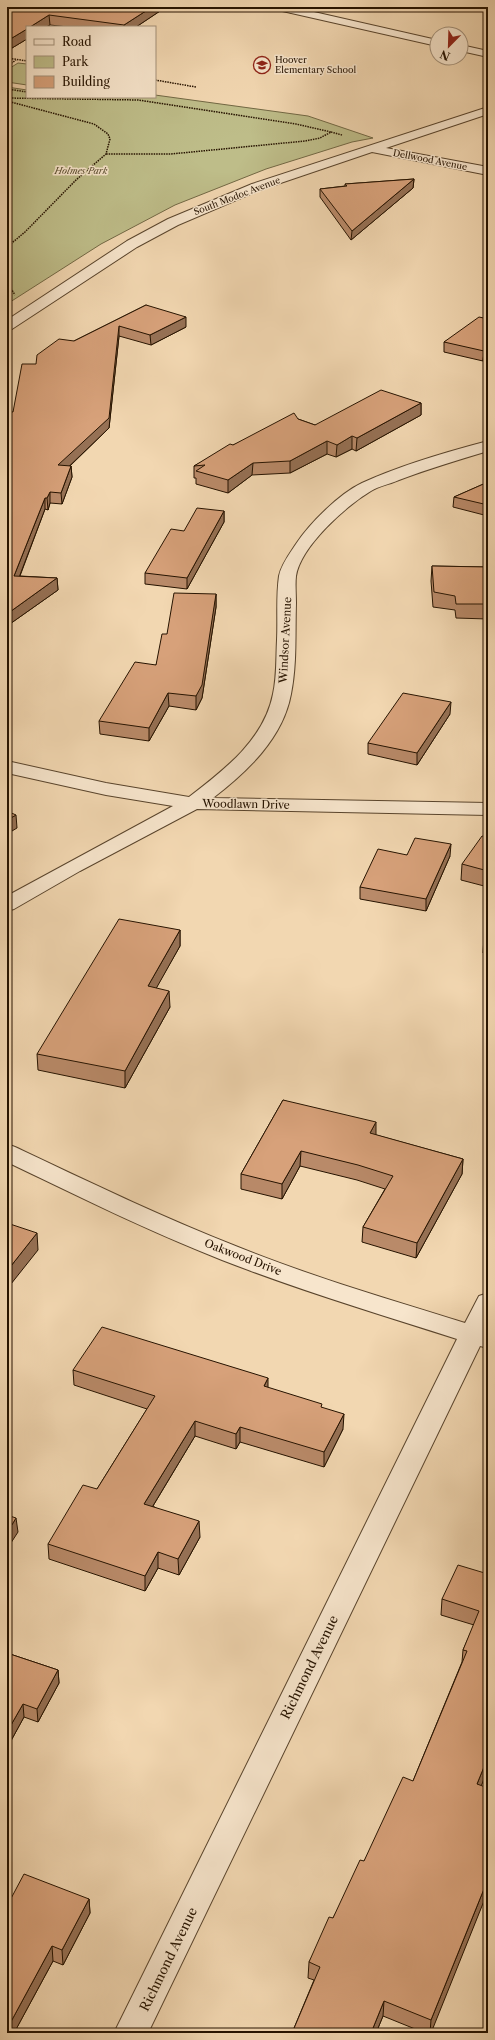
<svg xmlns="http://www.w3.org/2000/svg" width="495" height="2040" viewBox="0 0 495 2040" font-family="'Libre Caslon Text',serif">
  <rect width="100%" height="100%" fill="#f2d7b1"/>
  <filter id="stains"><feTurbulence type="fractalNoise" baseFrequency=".005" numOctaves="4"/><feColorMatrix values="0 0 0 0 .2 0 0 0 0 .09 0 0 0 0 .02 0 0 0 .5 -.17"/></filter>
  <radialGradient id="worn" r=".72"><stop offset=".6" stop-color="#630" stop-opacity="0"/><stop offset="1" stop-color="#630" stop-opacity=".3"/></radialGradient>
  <!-- green -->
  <g fill="#bebd89" stroke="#726844">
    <polygon points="18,63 27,64 27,85 7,82 7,70"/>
    <polygon points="7,87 27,90 27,97 155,97 155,95 308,116 373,138 352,142 266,169 175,205 101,244 7,304"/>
  </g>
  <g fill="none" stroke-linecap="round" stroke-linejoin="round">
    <!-- minor casing -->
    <g stroke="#59442c" stroke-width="2">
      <g id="minor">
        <polygon points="289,7 304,7 291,13 286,10"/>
        <polygon points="488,107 488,114 386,148 488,167 488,175 372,152 260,190 178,225 137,247 12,329 7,330 7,320 127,241 168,219 252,184"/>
        <path d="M488 441V451C458 460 428 469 399 480 390 484 379 486 371 491 346 506 301 546 296 576 295 585 296 594 296 603 295 633 297 664 291 694 283 738 247 772 213 798L488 803V815L197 809 80 871 14 909 7 911V896L173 806 106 795 7 773V761L106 783 189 797C224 770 264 740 273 694 277 676 276 658 277 640 278 619 276 596 279 576 281 565 290 553 296 544 310 523 339 494 362 483 401 465 446 452 488 441Z"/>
        <path d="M7 1144 15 1147C89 1182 162 1217 238 1247 312 1277 389 1299 465 1323L479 1296 488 1293V1348L480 1346 148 2033H114L457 1339C378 1314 299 1290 222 1260 148 1231 78 1196 7 1162Z"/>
      </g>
    </g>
    <!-- tertiary casing -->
    <g stroke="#59442c" stroke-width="2">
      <g id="tertiary">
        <polygon points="273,7 292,7 437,40 437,46 278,10"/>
        <polygon points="461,45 488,51 488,57 461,51"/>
      </g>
    </g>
    <!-- path -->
    <g stroke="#261300" stroke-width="1.5" stroke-dasharray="1.5 1" stroke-linecap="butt">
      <polyline points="7,58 27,61"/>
      <polyline points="7,66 16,60"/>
      <polyline points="155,80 196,87"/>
      <polyline points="7,89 27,92"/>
      <polyline points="7,98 138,100 296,124 331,132 320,138 305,141 171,154 106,154"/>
      <polyline points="7,101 94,124 108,134 110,139 106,154 76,180 25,232 7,247"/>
      <polyline points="331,132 342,135"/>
      <polyline points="7,282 15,295"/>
    </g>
    <!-- minor -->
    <use href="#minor" fill="#f7e5cc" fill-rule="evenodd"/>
    <!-- tertiary -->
    <use href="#tertiary" fill="#f7e5cc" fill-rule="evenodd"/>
  </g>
  <!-- wall -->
  <g fill="#b98a69" stroke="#261300">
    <polygon points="7,7 166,7 136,27 68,27 50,25 46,27 27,27 27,39 7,51"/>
    <polygon points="414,179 413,188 351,240 320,197 320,189 345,186 345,184"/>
    <polygon points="146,305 186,327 151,345 119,336 109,428 70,466 71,466 72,477 62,504 50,503 48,510 45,509 20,576 57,578 58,590 7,626 13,412 36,364 74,341"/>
    <polygon points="488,319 483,361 444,352 444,342"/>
    <polygon points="421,403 421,415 356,451 352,449 336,457 327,454 290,473 252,475 228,493 196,484 196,478 194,478 194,466 233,445 298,419 315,425"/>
    <polygon points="488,482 488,516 453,507 454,497"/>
    <polygon points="224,511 224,522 187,589 145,584 145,573 184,531"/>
    <polygon points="432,566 488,567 488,619 456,618 455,610 433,607 431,581"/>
    <polygon points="216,594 216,607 202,698 196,710 169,706 149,741 100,734 99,721 156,665 167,634"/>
    <polygon points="450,714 417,765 368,754 368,743"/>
    <polygon points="488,837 488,887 461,880 462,864"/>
    <polygon points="407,855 450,856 426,911 360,899 360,887"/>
    <polygon points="180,930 180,946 156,988 170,1007 125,1088 38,1070 37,1054"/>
    <polygon points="488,931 488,955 483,953 484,937"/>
    <polygon points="283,1100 376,1135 463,1159 462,1174 416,1258 362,1242 363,1227 385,1189 357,1180 300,1166 282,1199 241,1189 241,1174"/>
    <polygon points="73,1370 268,1388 322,1408 343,1429 324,1467 240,1442 236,1449 195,1436 153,1506 200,1537 179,1575 158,1568 145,1591 49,1559 48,1544 97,1489 147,1409 74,1385"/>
    <polygon points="488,1574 488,1768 481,1786 431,2033 425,2033 383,2016 376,2033 292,2033 314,1980 308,1978 309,1962 364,1861 413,1781 462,1662 463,1650 474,1625 441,1615 442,1599"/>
    <polygon points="7,1653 58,1670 59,1683 38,1722 24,1717 7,1748"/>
    <polygon points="89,1899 90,1913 63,1965 53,1961 14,2033 7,2033 7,1906"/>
  </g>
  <!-- shaded-wall -->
  <g fill="#967155" stroke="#261300">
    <polygon points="152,7 166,7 136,27 124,27 124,25"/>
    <polygon points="49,15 50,25 46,27 30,27"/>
    <polygon points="27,29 27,39 7,51 7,41"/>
    <polygon points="414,179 413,188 351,240 352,231"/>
    <polygon points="186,317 186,327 151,345 150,335"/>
    <polygon points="119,326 119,336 109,428 59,476 58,465"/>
    <polygon points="488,349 488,358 483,361 484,351"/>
    <polygon points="421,403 421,415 356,451 357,438"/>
    <polygon points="352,436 352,449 336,457 337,445"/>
    <polygon points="327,441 327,454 290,473 290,461"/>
    <polygon points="253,463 252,475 228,493 228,480"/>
    <polygon points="71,466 72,477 62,504 61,493"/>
    <polygon points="50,492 50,503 48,510 47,498"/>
    <polygon points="45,498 45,509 15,588 14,576"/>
    <polygon points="224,511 224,522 187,589 187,578"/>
    <polygon points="57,578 58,590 7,626 7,614"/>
    <polygon points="216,594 216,607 202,698 196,710 196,696"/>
    <polygon points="168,693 169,706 149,741 149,728"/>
    <polygon points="451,702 450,714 417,765 417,753"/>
    <polygon points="16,815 17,828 7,834 7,820"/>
    <polygon points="451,844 450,856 426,911 426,899"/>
    <polygon points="180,930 180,946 148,1003 148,986"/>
    <polygon points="169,991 170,1007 125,1088 125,1071"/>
    <polygon points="376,1122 376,1137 370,1133"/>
    <polygon points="301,1151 300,1166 282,1199 282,1184"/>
    <polygon points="463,1159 462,1174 416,1258 417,1243"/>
    <polygon points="37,1233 38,1250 7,1289 7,1271"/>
    <polygon points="268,1378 268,1394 264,1386"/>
    <polygon points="344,1414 343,1429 324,1467 324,1452"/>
    <polygon points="195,1421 195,1436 145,1519 144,1504"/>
    <polygon points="240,1427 240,1442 236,1449 236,1434"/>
    <polygon points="16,1518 18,1532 7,1549 7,1533"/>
    <polygon points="199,1521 200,1537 179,1575 178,1559"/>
    <polygon points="158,1552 158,1568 145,1591 145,1576"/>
    <polygon points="58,1670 59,1683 38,1722 37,1709"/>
    <polygon points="23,1704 24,1717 7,1748 7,1732"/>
    <polygon points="488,1757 488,1768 476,1800 477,1784"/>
    <polygon points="488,1879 488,1891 431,2033 430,2033 431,2020"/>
    <polygon points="89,1899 90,1913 63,1965 62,1950"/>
    <polygon points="52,1946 53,1961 14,2033 7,2033 7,2029"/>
    <polygon points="384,2001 383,2016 376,2033 371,2033"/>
  </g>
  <!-- building -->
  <g fill="#d7a17a" stroke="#261300">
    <polygon points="7,7 152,7 124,25 49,15 30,27 27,27 27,29 7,41"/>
    <polygon points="414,179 352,231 320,189 347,186 345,184"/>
    <polygon points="146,305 186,317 150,335 119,326 109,418 58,465 71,466 61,493 50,492 47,498 45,498 14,576 57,578 7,614 7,422 8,412 13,412 22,364 36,364 37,355 59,339 74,341"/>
    <polygon points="479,317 488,319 488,349 484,351 444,342"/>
    <polygon points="381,390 421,403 357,438 352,436 337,445 327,441 290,461 253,463 228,480 196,471 205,465 194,466 230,444 233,445 294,413 298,419 315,425"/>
    <polygon points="488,482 488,505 454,497"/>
    <polygon points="197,508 224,511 187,578 145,573 171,529 184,531"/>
    <polygon points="432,566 488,567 488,604 456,604 455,596 434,592"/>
    <polygon points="174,593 216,594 202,685 196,696 168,693 149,728 99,721 135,662 156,665 162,634 167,634"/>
    <polygon points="403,693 451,702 417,753 368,743"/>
    <polygon points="7,811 16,815 7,820"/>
    <polygon points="482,836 488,837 488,871 462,864"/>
    <polygon points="415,838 451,844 426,899 360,887 378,849 407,855"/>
    <polygon points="119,919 180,930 148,986 169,991 125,1071 37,1054"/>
    <polygon points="488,931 488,938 484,937"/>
    <polygon points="283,1100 376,1122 370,1133 463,1159 417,1243 363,1227 393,1176 358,1165 301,1151 282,1184 241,1174"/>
    <polygon points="7,1223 37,1233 7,1271"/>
    <polygon points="102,1327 268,1378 264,1386 322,1404 321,1407 344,1414 324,1452 240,1427 236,1434 195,1421 144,1504 199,1521 178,1559 158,1552 145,1576 48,1544 83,1485 97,1489 155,1396 73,1370"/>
    <polygon points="7,1515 16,1518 7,1533"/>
    <polygon points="458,1565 488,1574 488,1757 477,1784 488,1788 488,1879 431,2020 384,2001 371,2033 292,2033 320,1967 309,1962 329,1917 333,1918 360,1860 364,1861 403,1777 413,1781 467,1651 463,1650 479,1611 442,1599"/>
    <polygon points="7,1653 58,1670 37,1709 23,1704 7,1732"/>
    <polygon points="24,1874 89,1899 62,1950 52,1946 7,2029 7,1906"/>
  </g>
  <!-- icons -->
  <defs>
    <g id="school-ring" transform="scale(0.9)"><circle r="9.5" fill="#f7e5cc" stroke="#8f2418" stroke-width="1.5"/><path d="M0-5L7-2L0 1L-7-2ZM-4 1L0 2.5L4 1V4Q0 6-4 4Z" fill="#8f2418"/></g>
  </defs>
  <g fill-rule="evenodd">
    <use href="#school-ring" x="262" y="65"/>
  </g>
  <g text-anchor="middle" stroke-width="3" stroke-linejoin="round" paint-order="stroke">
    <!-- far-poi labels -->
    <g font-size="9" fill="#261300" stroke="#f7e5cc" text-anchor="start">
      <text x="275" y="63">Hoover<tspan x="275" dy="10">Elementary School</tspan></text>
    </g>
    <!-- far-street labels -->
    <g font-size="9" fill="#261300" stroke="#f7e5cc">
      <text transform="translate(430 160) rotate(11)" y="3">Dellwood Avenue</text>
      <text transform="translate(237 196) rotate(-21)" y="3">South Modoc Avenue</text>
    </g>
    <!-- far-park labels -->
    <g font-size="9" font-style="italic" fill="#5b4e30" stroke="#f7e5cc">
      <text x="81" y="174">Holmes Park</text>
    </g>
    <!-- street labels -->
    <g font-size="11" fill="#261300" stroke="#f7e5cc">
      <text transform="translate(285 640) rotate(-87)" y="4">Windsor Avenue</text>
      <text transform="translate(246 804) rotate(1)" y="4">Woodlawn Drive</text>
      <text transform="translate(243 1257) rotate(21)" y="4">Oakwood Drive</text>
    </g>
    <!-- near-street labels -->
    <g font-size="13" fill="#261300" stroke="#f7e5cc">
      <text transform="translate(309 1667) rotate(-64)" y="5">Richmond Avenue</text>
      <text transform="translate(168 1959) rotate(-64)" y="5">Richmond Avenue</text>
    </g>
  </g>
  <!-- margin -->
  <rect width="495" height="2040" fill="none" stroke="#f2d7b1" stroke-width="24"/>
  <rect x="8" y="8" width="479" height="2024" fill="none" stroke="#261300" stroke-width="2"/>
  <rect x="12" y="12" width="471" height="2016" fill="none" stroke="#261300"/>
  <!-- legend -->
  <rect x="26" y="26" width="130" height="72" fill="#f7e5cc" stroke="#a3917a"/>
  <rect x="34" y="39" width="20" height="6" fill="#f7e5cc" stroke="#a3917a"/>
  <text x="62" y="46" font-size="12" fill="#261300">Road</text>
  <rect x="34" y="56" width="20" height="12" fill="#bebd89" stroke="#a3917a"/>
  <text x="62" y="66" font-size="12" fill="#261300">Park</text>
  <rect x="34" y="76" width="20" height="12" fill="#d7a17a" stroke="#a3917a"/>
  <text x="62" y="86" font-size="12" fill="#261300">Building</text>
  <!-- north arrow -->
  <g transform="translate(449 46) rotate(203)"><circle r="19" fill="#f7e5cc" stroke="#a3917a"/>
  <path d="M0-3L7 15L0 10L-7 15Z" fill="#8f2418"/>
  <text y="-6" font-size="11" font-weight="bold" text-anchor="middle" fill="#261300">N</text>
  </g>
  <rect width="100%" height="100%" filter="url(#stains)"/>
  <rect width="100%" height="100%" fill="url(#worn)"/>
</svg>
